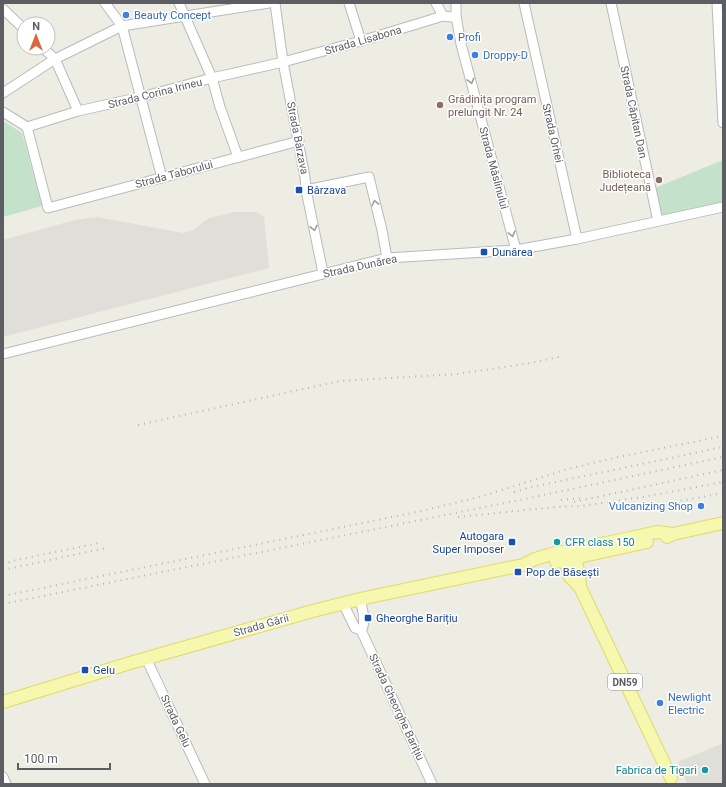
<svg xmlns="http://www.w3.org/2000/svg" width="726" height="787" viewBox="0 0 726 787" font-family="Roboto,sans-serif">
  <rect width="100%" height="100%" fill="#edede4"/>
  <!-- industrial -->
  <g fill="#dfded8">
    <polygon points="235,212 256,212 264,217 269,268 3,337 3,240 75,220 97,217 183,233 193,230 209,218"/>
    <polygon points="723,743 723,784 687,784 678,762"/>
  </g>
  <!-- green -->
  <g fill="#c3e2c9">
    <polygon points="3,121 22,133 42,206 3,217"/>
    <polygon points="723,160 723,203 661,216 655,188"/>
  </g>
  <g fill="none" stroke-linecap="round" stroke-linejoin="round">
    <!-- minor casing -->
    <g stroke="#b9babf" stroke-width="11">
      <g id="minor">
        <polyline points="105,3 122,26 162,178"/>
        <polyline points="179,3 212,78 220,107 238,157"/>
        <polyline points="275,3 283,62 305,177 306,190 323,273"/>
        <polyline points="349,3 361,41"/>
        <polyline points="436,3 443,16"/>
        <polyline points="456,3 456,16 461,44 516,250"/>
        <polyline points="524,3 577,239"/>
        <polyline points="611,3 658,221"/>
        <polyline points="717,3 723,123"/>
        <polyline points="3,9 24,29"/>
        <polyline points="43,48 55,59 78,111"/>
        <polyline points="3,93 55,59 122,26 269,3"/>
        <polyline points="3,112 27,127 48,208 299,141"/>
        <polyline points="27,127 78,111 141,97 212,78 283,62 361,41 443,16 451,17 456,16"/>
        <polyline points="306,190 369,177 382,230 387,258"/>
        <polyline points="3,354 387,258 516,250 577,239 723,207"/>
        <path d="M343 603 355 628 361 630C367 623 362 608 360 599"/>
        <polyline points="361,630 432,784"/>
        <polyline points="146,658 205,784"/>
        <polyline points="3,777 6,784"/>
      </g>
    </g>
    <!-- major casing -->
    <g stroke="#e4d966" stroke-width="14">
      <g id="major">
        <polyline points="667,537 673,534 723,523"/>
        <polyline points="573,551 579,574 580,587"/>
        <polyline points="562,552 570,577 580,587 671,778"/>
        <polyline points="556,562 647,542"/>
        <polyline points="3,702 130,663 309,612 360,599 523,565 535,559 552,554 630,538 657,532 673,534"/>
      </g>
    </g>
    <!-- minor -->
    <use href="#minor" stroke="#fff" stroke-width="9"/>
    <!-- major -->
    <use href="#major" stroke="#f5f8ae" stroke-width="12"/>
    <!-- rail -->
    <g stroke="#b4b5b5" stroke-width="2" stroke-dasharray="1 5" stroke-linecap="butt">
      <polyline points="138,425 340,381 458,374 531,363 563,356"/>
      <polyline points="514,492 532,487 723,447"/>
      <polyline points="561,500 581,498"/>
      <polyline points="574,502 723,470"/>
      <path d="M621 505C658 506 687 500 723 493"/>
      <polyline points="458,517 555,507 581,506 643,497 723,482"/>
      <polyline points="3,565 12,561 99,543"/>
      <polyline points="3,570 106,548"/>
      <polyline points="3,596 417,512 483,496 568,469 618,457 723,436"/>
      <polyline points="3,604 520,500 723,457"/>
    </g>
  </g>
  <!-- one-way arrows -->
  <defs><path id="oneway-chevron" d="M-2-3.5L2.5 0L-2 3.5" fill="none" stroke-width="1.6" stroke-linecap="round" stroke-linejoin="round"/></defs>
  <g stroke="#9d9ea1">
    <use href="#oneway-chevron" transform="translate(471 81) rotate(75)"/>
    <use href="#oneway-chevron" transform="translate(375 203) rotate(-104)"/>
    <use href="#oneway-chevron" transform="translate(314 228) rotate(78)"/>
    <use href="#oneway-chevron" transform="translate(512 234) rotate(75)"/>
  </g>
  <!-- markers -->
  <g fill="#3f7fe0" stroke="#fff" stroke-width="1.5">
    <circle cx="126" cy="15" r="4"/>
    <circle cx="450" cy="37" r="4"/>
    <circle cx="475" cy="55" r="4"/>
    <circle cx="701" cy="506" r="4"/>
    <circle cx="660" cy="703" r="4"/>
  </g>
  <g fill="#8d6e63" stroke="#fff" stroke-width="1.5">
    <circle cx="440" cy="105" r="4"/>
    <circle cx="659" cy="180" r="4"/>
  </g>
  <g fill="#1a4fb4" stroke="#fff" stroke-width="1.5">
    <rect x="295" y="186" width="8" height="8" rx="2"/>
    <rect x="480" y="248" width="8" height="8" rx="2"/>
    <rect x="508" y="538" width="8" height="8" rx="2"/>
    <rect x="514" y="568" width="8" height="8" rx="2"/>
    <rect x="364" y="614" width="8" height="8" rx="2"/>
    <rect x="81" y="666" width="8" height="8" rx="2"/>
  </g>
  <g fill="#0f9aa8" stroke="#fff" stroke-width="1.5">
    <circle cx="557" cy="542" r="4"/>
    <circle cx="705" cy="770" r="4"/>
  </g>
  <g text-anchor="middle" stroke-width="3" stroke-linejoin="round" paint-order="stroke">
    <!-- shield labels -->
    <rect fill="#fff" stroke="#8d8e92" stroke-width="1" x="608" y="674" width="34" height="16" rx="3"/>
    <g font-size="10" font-weight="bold" fill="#5c5e63">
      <text x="625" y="686">DN59</text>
    </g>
    <!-- shop labels -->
    <g font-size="11" fill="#366cbe" stroke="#fff" text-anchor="start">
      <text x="134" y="19">Beauty Concept</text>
      <text x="458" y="41">Profi</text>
      <text x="483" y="59">Droppy-D</text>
      <text x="693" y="510" text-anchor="end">Vulcanizing Shop</text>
      <text x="668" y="701">Newlight<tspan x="668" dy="13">Electric</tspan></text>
    </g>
    <!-- street labels -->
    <g font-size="11" fill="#5c5e63" stroke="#fff">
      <text transform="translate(363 40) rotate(-16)" y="4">Strada Lisabona</text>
      <text transform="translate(155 93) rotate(-14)" y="4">Strada Corina Irineu</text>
      <text transform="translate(634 112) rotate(78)" y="4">Strada Căpitan Dan</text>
      <text transform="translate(553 133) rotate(77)" y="4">Strada Orhei</text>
      <text transform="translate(298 138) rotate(79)" y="4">Strada Bârzava</text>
      <text transform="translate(494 168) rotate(75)" y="4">Strada Măslinului</text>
      <text transform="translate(174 174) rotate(-15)" y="4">Strada Taborului</text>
      <text transform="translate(360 266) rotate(-12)" y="4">Strada Dunărea</text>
      <text transform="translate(261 625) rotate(-16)" y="4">Strada Gării</text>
      <text transform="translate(397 707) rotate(65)" y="4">Strada Gheorghe Barițiu</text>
      <text transform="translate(176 721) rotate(65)" y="4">Strada Gelu</text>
    </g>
    <!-- education labels -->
    <g font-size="11" fill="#785e54" stroke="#fff" text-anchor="start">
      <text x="448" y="103">Grădinița program<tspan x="448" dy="13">prelungit Nr. 24</tspan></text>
      <text x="651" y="178" text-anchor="end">Biblioteca<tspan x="651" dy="13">Județeană</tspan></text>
    </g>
    <!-- transit labels -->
    <g font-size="11" fill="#164399" stroke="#fff" text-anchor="start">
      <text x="307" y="194">Bârzava</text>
      <text x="492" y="256">Dunărea</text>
      <text x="504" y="540" text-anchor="end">Autogara<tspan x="504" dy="13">Super Imposer</tspan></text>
      <text x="526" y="576">Pop de Băsești</text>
      <text x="376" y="622">Gheorghe Barițiu</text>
      <text x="93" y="674">Gelu</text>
    </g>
    <!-- culture labels -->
    <g font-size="11" fill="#0d838f" stroke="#fff" text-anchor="start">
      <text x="565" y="546">CFR class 150</text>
      <text x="697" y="774" text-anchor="end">Fabrica de Tigari</text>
    </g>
  </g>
  <!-- border -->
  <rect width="726" height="787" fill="none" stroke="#5c5e63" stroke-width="8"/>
  <!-- north arrow -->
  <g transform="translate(36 36)"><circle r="19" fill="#ffffff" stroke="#bebfc1"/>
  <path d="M0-3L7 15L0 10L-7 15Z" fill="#d9683e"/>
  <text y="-6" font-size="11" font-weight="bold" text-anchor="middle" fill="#5c5e63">N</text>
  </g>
  <!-- scale -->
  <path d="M18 763v6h92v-6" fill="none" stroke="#5c5e63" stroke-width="2"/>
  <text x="24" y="763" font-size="12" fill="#5c5e63" stroke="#ffffff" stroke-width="3" paint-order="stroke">100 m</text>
</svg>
